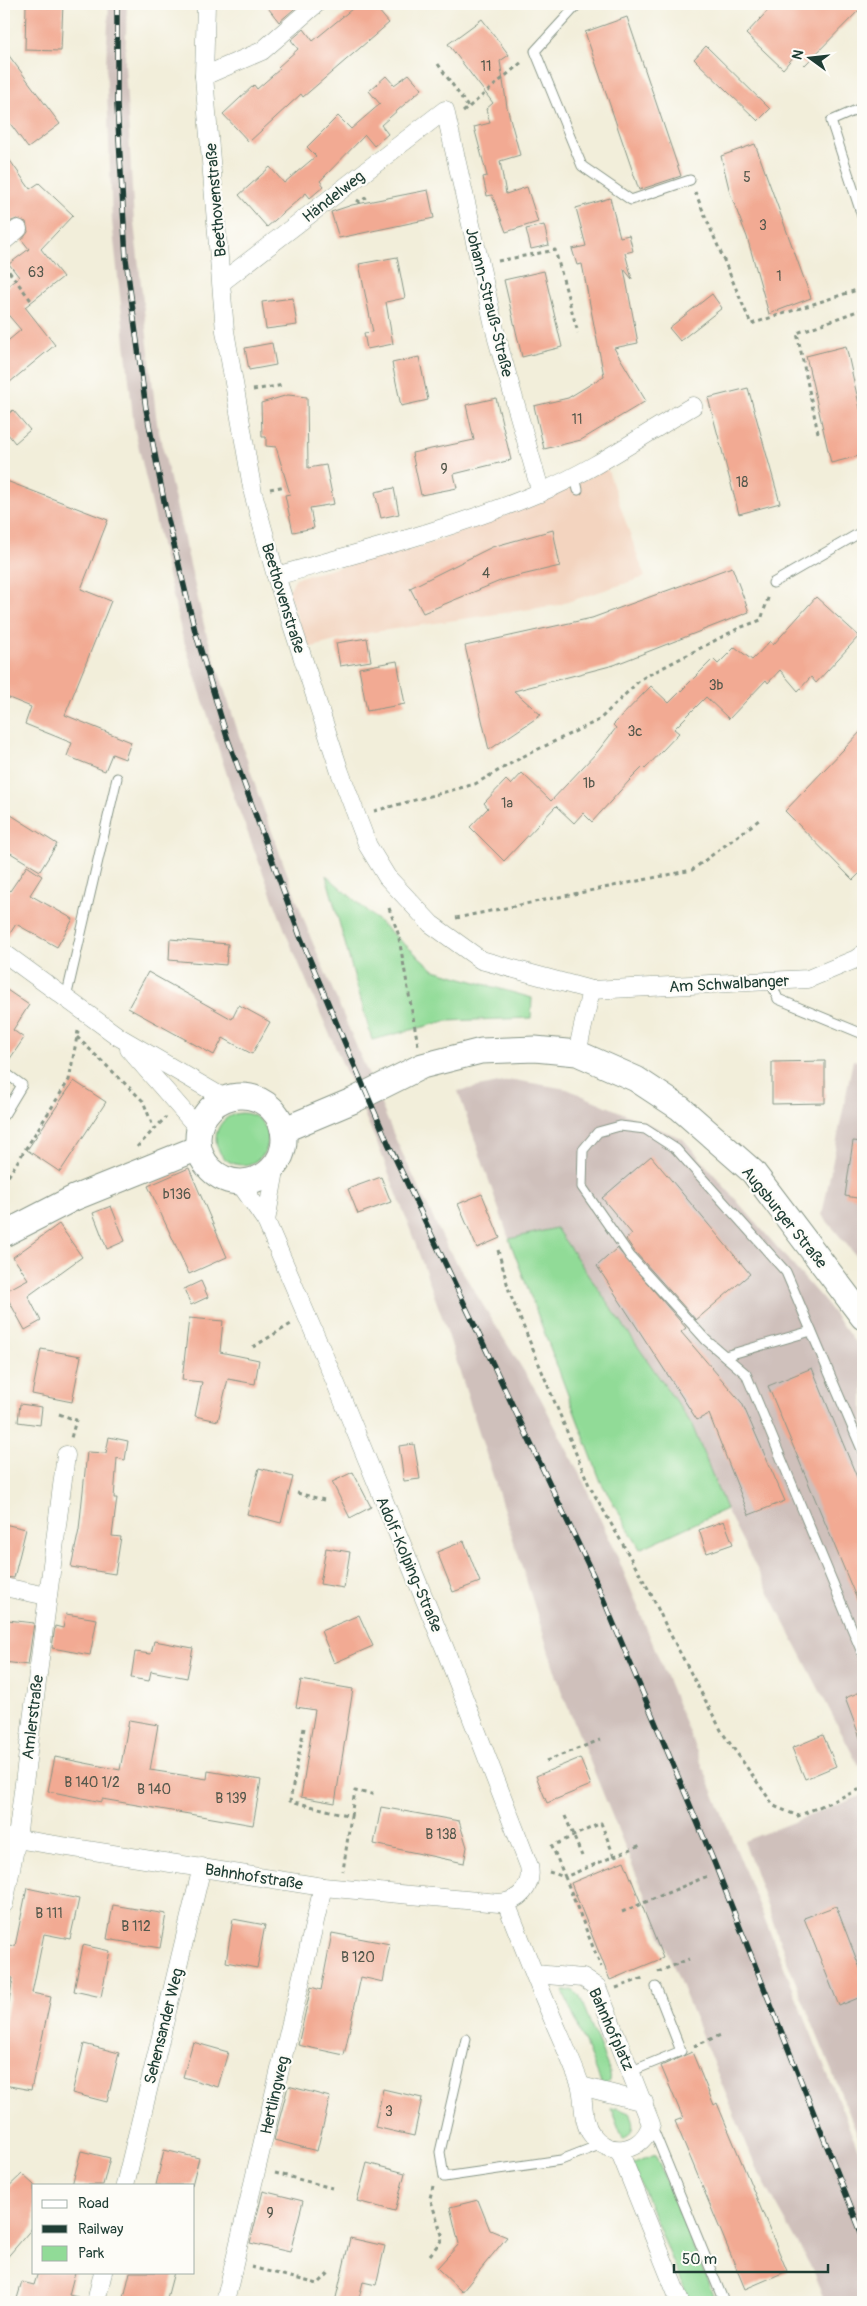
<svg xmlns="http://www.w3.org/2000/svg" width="867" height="2306" viewBox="0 0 867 2306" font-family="Pangolin,sans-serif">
  <rect width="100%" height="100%" fill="#fdfcf7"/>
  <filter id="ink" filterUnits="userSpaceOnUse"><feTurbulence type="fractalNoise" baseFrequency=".02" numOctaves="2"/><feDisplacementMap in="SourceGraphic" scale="10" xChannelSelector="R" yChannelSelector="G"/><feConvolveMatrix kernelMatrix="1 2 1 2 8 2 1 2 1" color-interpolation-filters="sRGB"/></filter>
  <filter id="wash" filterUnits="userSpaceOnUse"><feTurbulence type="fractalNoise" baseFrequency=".0096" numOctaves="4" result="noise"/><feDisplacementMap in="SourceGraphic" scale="20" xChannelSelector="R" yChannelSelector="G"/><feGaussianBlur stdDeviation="1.12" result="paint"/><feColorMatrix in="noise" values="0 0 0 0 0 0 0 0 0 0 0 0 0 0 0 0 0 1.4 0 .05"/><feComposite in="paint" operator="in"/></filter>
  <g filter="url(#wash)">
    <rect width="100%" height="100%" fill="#f2eeda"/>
    <!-- built -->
    <polygon fill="#f3d4bf" points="607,468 645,577 558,605 367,633 308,648 288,592 296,578 417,548 539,503"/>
    <!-- industrial -->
    <g fill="#cfc0bb">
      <polygon points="109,4 127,4 125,65 134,223 157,423 205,629 257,791 310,936 396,1140 447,1247 540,1397 583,1481 618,1558 863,2161 863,2302 825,2302 813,2271 756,2168 562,1693 445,1325 403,1210 379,1148 289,941 234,797 182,635 134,427 112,221 106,63"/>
      <polygon points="853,1060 863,1062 863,1264 822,1215"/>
      <polygon points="514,1080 567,1089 683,1139 824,1301 863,1353 863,1762 858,1765 726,1509 692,1425 556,1228 509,1239 458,1091"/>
      <polygon points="863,1795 863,2148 787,1961 744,1841"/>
    </g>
    <!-- green -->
    <g fill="#91db97" stroke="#588c66">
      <polygon points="326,875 434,970 532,998 531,1018 446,1021 372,1040"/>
      <circle cx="242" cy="1139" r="26"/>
      <polygon points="556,1228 692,1425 726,1509 640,1549 601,1482 509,1239"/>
      <polygon points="572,1990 579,1995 610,2072 609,2081 603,2087 563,1991"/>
      <path d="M617 2108 629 2113C635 2123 634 2133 623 2140L611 2109Z"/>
      <polygon points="655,2154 716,2302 690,2302 632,2164"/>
    </g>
    <g id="blocks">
      <!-- building -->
      <g fill="#f2aa93">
        <polygon points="26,4 63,4 61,51 25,50"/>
        <polygon points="265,4 300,4 279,22"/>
        <polygon points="358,4 373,4 389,23 303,97 301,94 249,142 223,114 254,85 257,89 280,69 278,67 298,49 291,40 304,29 313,41"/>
        <polygon points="774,4 863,4 863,6 805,65 795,55 783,69 746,34"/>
        <polygon points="627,17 681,176 639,190 585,32"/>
        <polygon points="482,19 509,55 500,61 507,107 520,155 500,161 506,194 527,187 538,222 506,232 492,195 487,196 483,177 487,176 474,127 490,123 486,109 493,103 448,44"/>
        <polygon points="706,46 770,109 758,121 694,59"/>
        <polygon points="4,49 60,124 28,148 4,115"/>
        <polygon points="409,74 422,89 381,125 388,134 374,146 365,135 320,181 324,186 310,198 306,193 267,227 239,195 270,167 284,183 316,156 307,147 338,116 351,129 380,104 369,91 386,76 394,85"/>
        <polygon points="755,144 811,298 769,314 747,237 730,193 721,156"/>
        <polygon points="4,152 30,189 39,183 73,215 41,249 63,277 25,307 55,345 4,387 4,344 21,330 4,310 4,289 19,277 9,264 29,249 22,240 28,232 26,222 17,219 9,222 4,215"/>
        <polygon points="428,190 434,218 339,238 331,212 352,205"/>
        <polygon points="610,198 620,237 629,235 633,251 625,253 632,279 624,269 638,343 614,348 646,401 581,440 544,449 534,406 568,398 604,376 582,264 577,265 572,249 586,246 576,208"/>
        <polygon points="544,225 549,245 531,249 526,229"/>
        <polygon points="397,257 405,298 386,302 393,344 367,349 364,333 373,332 359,264"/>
        <polygon points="544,271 562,347 522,357 504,280"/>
        <polygon points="712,294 722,308 680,341 669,328"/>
        <polygon points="293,298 297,325 266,329 262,302"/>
        <polygon points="272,343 276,365 249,370 245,348"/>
        <polygon points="846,346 863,422 863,455 831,463 806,356"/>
        <polygon points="419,357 428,400 401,406 392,363"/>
        <polygon points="748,388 780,503 739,514 708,398"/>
        <polygon points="288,395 307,397 308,468 326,465 334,504 310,508 314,528 293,532 285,495 290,494 276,447 266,446 266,437 262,437 261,403"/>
        <polygon points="496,398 511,460 454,474 457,488 421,495 412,453 474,440 466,405"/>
        <polygon points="13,410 30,430 15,443 4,429 4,418"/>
        <polygon points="4,480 108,520 81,589 111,601 65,715 131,742 125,759 112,754 105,771 67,756 72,743 25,724 31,707 4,696"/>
        <polygon points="394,488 399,514 381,518 375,492"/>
        <polygon points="553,530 560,566 505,579 423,613 410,588 492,547"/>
        <polygon points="732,567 749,612 614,665 514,691 541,715 489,750 465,646 592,618"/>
        <polygon points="816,597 859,636 816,683 811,677 798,691 780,670 768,683 766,680 729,719 706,697 674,729 679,733 645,769 643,767 629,781 592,822 583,813 574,823 556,806 504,861 470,827 488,808 484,803 506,780 511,785 522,773 551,801 598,751 616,728 613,725 651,686 669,703 713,659 718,664 735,647 752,660 770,641 773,645"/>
        <polygon points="367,638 371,661 340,666 336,643"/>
        <polygon points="397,661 405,704 367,711 359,668"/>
        <polygon points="863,729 863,870 853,880 785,811"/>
        <polygon points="11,815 57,844 40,871 4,849 4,827"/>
        <polygon points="27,866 42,876 30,895 73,919 57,947 16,924 4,943 4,887 10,891"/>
        <polygon points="170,939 228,944 226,965 169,960"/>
        <polygon points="148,972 232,1019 239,1005 270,1022 252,1054 223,1038 214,1055 128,1008"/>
        <polygon points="4,988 29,1005 13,1030 24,1038 5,1066"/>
        <polygon points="825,1061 825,1103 772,1104 772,1062"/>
        <polygon points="74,1081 106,1102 60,1172 27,1150"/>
        <polygon points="853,1141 863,1142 863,1199 845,1196"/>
        <polygon points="651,1156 750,1274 696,1320 635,1252 626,1239 632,1234 602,1198"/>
        <polygon points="189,1168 227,1257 189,1274 148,1186"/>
        <polygon points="381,1177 391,1202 358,1214 348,1189"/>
        <polygon points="482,1194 500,1238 477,1248 458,1204"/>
        <polygon points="111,1206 125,1241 107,1249 93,1213"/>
        <polygon points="59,1224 82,1257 28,1296 41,1321 25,1330 4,1292 28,1279 13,1257"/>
        <polygon points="617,1248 686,1328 681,1332 742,1403 785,1501 749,1515 709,1414 697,1420 597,1266"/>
        <polygon points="201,1281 208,1297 191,1305 184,1289"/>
        <polygon points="189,1318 223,1321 220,1352 259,1360 255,1384 228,1379 218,1421 195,1416 202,1382 182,1380"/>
        <polygon points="41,1349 81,1356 72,1402 32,1394"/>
        <polygon points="812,1368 863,1492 863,1614 768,1386"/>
        <polygon points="20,1404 42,1407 40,1425 18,1422"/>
        <polygon points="109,1437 128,1441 125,1460 117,1458 114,1498 117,1498 112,1536 121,1537 115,1574 71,1567 79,1530 87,1452 106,1453"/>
        <polygon points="414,1444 420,1479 404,1481 399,1446"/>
        <polygon points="259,1468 293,1477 281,1523 247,1514"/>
        <polygon points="353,1472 371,1507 350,1518 332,1482"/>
        <polygon points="724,1521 733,1544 707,1553 699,1530"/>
        <polygon points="4,1524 26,1529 14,1578 4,1577"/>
        <polygon points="464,1541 480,1582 453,1592 437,1552"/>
        <polygon points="326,1548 350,1552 344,1588 320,1584"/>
        <polygon points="66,1614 97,1619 90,1655 52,1648 55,1626 63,1628"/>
        <polygon points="359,1615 373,1646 334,1663 321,1631"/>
        <polygon points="8,1620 34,1623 28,1665 4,1662"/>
        <polygon points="154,1641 193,1648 187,1678 151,1671 149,1681 131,1678 135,1652 151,1654"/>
        <polygon points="301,1680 353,1689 335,1803 301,1797 315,1710 296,1707"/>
        <polygon points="863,1691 863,1742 862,1743 845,1698"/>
        <polygon points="129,1720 158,1725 150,1770 207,1779 208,1771 261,1780 253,1825 102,1799 102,1802 48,1791 55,1757 120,1770"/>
        <polygon points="823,1735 836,1766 805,1779 792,1748"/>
        <polygon points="580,1758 591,1785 547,1803 536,1776"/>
        <polygon points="381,1807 459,1821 467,1847 464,1863 374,1844"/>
        <polygon points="624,1861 663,1958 610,1980 571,1883"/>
        <polygon points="27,1888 79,1899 70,1939 44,1934 32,1993 51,1997 31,2090 4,2085 4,2029 13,1978 4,1976 4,1964 8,1945 15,1946"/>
        <polygon points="113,1905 166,1914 160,1948 107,1939"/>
        <polygon points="836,1906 863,1976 863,1996 839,2006 804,1918"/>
        <polygon points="233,1919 265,1925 257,1968 226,1962"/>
        <polygon points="332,1933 390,1944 383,1982 361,1977 344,2055 298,2045 311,1987 321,1990"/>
        <polygon points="83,1945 110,1951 101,1997 74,1991"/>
        <polygon points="193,2042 228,2052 218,2087 183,2077"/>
        <polygon points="84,2044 119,2053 107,2102 72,2093"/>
        <polygon points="692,2052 714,2105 717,2103 787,2271 745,2289 675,2121 683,2118 661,2066"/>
        <polygon points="288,2086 330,2097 317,2151 274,2140"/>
        <polygon points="383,2089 422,2098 414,2136 375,2127"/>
        <polygon points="164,2150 199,2158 192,2185 156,2185"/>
        <polygon points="81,2151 110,2158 103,2185 72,2185"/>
        <polygon points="367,2163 405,2173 395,2211 357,2201"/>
        <polygon points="22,2174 34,2185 34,2226 4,2261 4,2191"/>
        <polygon points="263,2191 303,2201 290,2252 250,2243"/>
        <polygon points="478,2200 490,2230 507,2237 462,2292 437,2268 459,2244 450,2207"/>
        <polygon points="350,2238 385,2246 376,2285 363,2282 358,2302 335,2302"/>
        <polygon points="38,2272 75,2272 69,2295 78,2297 77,2302 16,2302 22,2282 34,2285"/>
        <polygon points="130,2272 174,2272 166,2302 123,2302"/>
      </g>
    </g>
  </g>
  <g filter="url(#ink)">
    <use href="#blocks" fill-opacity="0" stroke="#889687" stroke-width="1"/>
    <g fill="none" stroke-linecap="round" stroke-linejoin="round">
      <!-- lane casing -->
      <g stroke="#889687" stroke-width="11">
        <g id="lane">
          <polyline points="578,4 535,51 582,166 631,200 690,180"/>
          <polyline points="863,107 831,121 863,219"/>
          <polyline points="575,476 578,490"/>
          <polyline points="773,583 863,531"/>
          <polyline points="771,982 778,999 863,1034"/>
          <polyline points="66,998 117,778"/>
          <polyline points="4,1072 22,1085 4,1115"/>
          <polyline points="725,1356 811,1331"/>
          <polyline points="863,1452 786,1272 676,1149 645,1129 620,1126 598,1132 583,1150 582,1187 630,1256 706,1340 746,1374 863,1655"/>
          <polyline points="466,2039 440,2152 444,2177 561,2160 602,2144"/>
          <polyline points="632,2071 681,2051 656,1987"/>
          <polyline points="651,2124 724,2302"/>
        </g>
      </g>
      <!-- street casing -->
      <g stroke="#889687" stroke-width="19">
        <g id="street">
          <polyline points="206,4 204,76 225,331 253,493 276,576 340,772 368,846 387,877 431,924 481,960 591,990 808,979 856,959 863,954"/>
          <polyline points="204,76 262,51 316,4"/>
          <polyline points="4,241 18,229"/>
          <polyline points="222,282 445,110 497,339 541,493"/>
          <path d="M276 576C365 551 456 528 541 492 594 470 643 435 693 406"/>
          <polyline points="4,953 119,1037 224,1098"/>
          <polyline points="129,1049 198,1128"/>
          <polyline points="577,1053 591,990"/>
          <polyline points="266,1221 276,1165"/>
          <polyline points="4,1587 47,1596"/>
          <path d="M4 1837 323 1887 499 1903C519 1902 533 1887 529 1866L445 1649 334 1379 266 1221 239 1182"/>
          <path d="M506 1903C520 1938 534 1974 549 2010 559 2034 571 2059 580 2084 585 2100 581 2121 592 2135 611 2159 643 2151 651 2124L597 1987 583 1978 534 1974"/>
          <polyline points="4,1904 17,1838 66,1455"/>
          <polyline points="581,2086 644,2102"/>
          <polyline points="619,2150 680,2302"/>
          <polyline points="125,2185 202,1867"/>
          <polyline points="96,2302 103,2272"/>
          <polyline points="225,2302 323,1887"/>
        </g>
      </g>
      <!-- secondary casing -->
      <g stroke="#889687" stroke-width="27">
        <g id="secondary">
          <circle cx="241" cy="1139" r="43"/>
          <polyline points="283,1130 352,1101 422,1066 481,1051 535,1049 577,1053 636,1079 680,1108 753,1172 863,1317"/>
          <polyline points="4,1234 74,1198 198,1148"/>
        </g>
      </g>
      <!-- path -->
      <g stroke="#889687" stroke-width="3" stroke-dasharray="4 4" stroke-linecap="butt">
        <polyline points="438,64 468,107"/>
        <polyline points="463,112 523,61"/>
        <polyline points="695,192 751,324 863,288"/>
        <polyline points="357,200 360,202 368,196"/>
        <polyline points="498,261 555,250 578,333"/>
        <polyline points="4,265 33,303"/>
        <polyline points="253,390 284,385"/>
        <polyline points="818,433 797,333 863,309"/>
        <polyline points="270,489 286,486"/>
        <polyline points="374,811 475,784 524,756 599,720 641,679 739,628 761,620 769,595"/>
        <polyline points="389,908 398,933 418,1045"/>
        <polyline points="456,918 692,870 759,820"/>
        <polyline points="77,1037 143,1101 154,1129"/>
        <polyline points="137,1147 166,1117"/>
        <polyline points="4,1183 69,1080 78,1031"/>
        <polyline points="498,1250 510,1294 589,1485 650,1592 666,1626 722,1732 774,1806 798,1816 863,1788"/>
        <polyline points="253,1347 291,1324"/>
        <polyline points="59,1414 76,1420 71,1438"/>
        <polyline points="297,1493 324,1500"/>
        <polyline points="304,1728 290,1801 351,1816 343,1871"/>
        <polyline points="546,1761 600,1740"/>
        <polyline points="351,1816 355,1791 377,1795"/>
        <polyline points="565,1816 582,1856"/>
        <polyline points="614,1856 601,1823 552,1846 565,1877 643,1844"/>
        <polyline points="549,1872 565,1877 601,1967"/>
        <polyline points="622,1912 710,1875"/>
        <polyline points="658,1972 689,1959"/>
        <polyline points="616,1988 646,1977"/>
        <polyline points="694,2046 721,2035"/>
        <polyline points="275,2173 332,2188"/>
        <polyline points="430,2255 443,2238 430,2198 433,2186"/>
        <polyline points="251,2267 318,2284 329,2273"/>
      </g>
      <!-- lane -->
      <use href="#lane" stroke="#fff" stroke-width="9"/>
      <!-- street -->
      <use href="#street" stroke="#fff" stroke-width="18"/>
      <!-- secondary -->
      <use href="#secondary" stroke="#fff" stroke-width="25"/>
      <!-- rail casing -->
      <g stroke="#1f3d34" stroke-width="5.5">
        <polyline id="rail" points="117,4 117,105 126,259 146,409 167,516 195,631 227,737 300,936 344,1041 388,1143 594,1577 714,1862 863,2237"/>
      </g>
      <!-- rail -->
      <use href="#rail" stroke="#fdfcf7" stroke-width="4" stroke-dasharray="11" stroke-linecap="butt"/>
    </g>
  </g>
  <g text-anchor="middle" stroke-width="4.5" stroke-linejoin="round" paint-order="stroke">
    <!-- number labels -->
    <g font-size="14" fill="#54584c">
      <text x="486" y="71">11</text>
      <text x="747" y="182">5</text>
      <text x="763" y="230">3</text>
      <text x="36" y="277">63</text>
      <text x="779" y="281">1</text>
      <text x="577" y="424">11</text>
      <text x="444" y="474">9</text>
      <text x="742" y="487">18</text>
      <text x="486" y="578">4</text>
      <text x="716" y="690">3b</text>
      <text x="635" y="736">3c</text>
      <text x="589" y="788">1b</text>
      <text x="507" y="808">1a</text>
      <text x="177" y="1199">b136</text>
      <text x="92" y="1787">B 140 1/2</text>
      <text x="154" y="1794">B 140</text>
      <text x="231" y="1803">B 139</text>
      <text x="441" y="1839">B 138</text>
      <text x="49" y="1918">B 111</text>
      <text x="136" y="1931">B 112</text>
      <text x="358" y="1962">B 120</text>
      <text x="389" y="2116">3</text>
      <text x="270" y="2218">9</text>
    </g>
    <!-- street labels -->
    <g font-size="16" fill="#1f3d34" stroke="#fdfcf7">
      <text transform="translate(333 196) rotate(-38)" y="6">Händelweg</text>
      <text transform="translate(215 200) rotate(-95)" y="6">Beethovenstraße</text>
      <text transform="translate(490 302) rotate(76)" y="6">Johann-Strauß-Straße</text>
      <text transform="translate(284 598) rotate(73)" y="6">Beethovenstraße</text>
      <text transform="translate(729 983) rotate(-3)" y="6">Am Schwalbanger</text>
      <text transform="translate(785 1217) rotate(51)" y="6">Augsburger Straße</text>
      <text transform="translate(410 1564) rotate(67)" y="6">Adolf-Kolping-Straße</text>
      <text transform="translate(32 1717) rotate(-83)" y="6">Amlerstraße</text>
      <text transform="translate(254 1876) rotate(9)" y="6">Bahnhofstraße</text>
      <text transform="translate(163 2026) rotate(-76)" y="6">Sehensander Weg</text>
      <text transform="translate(612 2029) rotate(66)" y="6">Bahnhofplatz</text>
      <text transform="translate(274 2095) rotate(-77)" y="6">Hertlingweg</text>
    </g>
  </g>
  <!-- margin -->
  <rect width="867" height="2306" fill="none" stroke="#fdfcf7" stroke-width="20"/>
  <!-- legend -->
  <rect x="32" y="2184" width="162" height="90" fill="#fdfcf7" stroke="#a4b0a9"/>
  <rect x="42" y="2200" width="25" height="8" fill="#ffffff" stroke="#a4b0a9"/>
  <text x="78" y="2208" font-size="15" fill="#1f3d34">Road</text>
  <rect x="42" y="2225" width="25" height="8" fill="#1f3d34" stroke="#a4b0a9"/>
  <text x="78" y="2234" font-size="15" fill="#1f3d34">Railway</text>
  <rect x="42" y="2246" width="25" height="15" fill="#91db97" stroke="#a4b0a9"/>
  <text x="78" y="2258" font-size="15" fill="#1f3d34">Park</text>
  <!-- north arrow -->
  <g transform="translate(810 58) rotate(285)" stroke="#fdfcf7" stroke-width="4" paint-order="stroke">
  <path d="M0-4L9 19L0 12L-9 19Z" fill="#1f3d34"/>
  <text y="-8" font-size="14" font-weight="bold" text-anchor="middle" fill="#1f3d34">N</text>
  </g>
  <!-- scale -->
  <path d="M674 2264v8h154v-8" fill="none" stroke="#1f3d34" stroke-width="2.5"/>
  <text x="682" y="2264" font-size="15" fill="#1f3d34" stroke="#fdfcf7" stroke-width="4" paint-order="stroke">50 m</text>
</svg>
